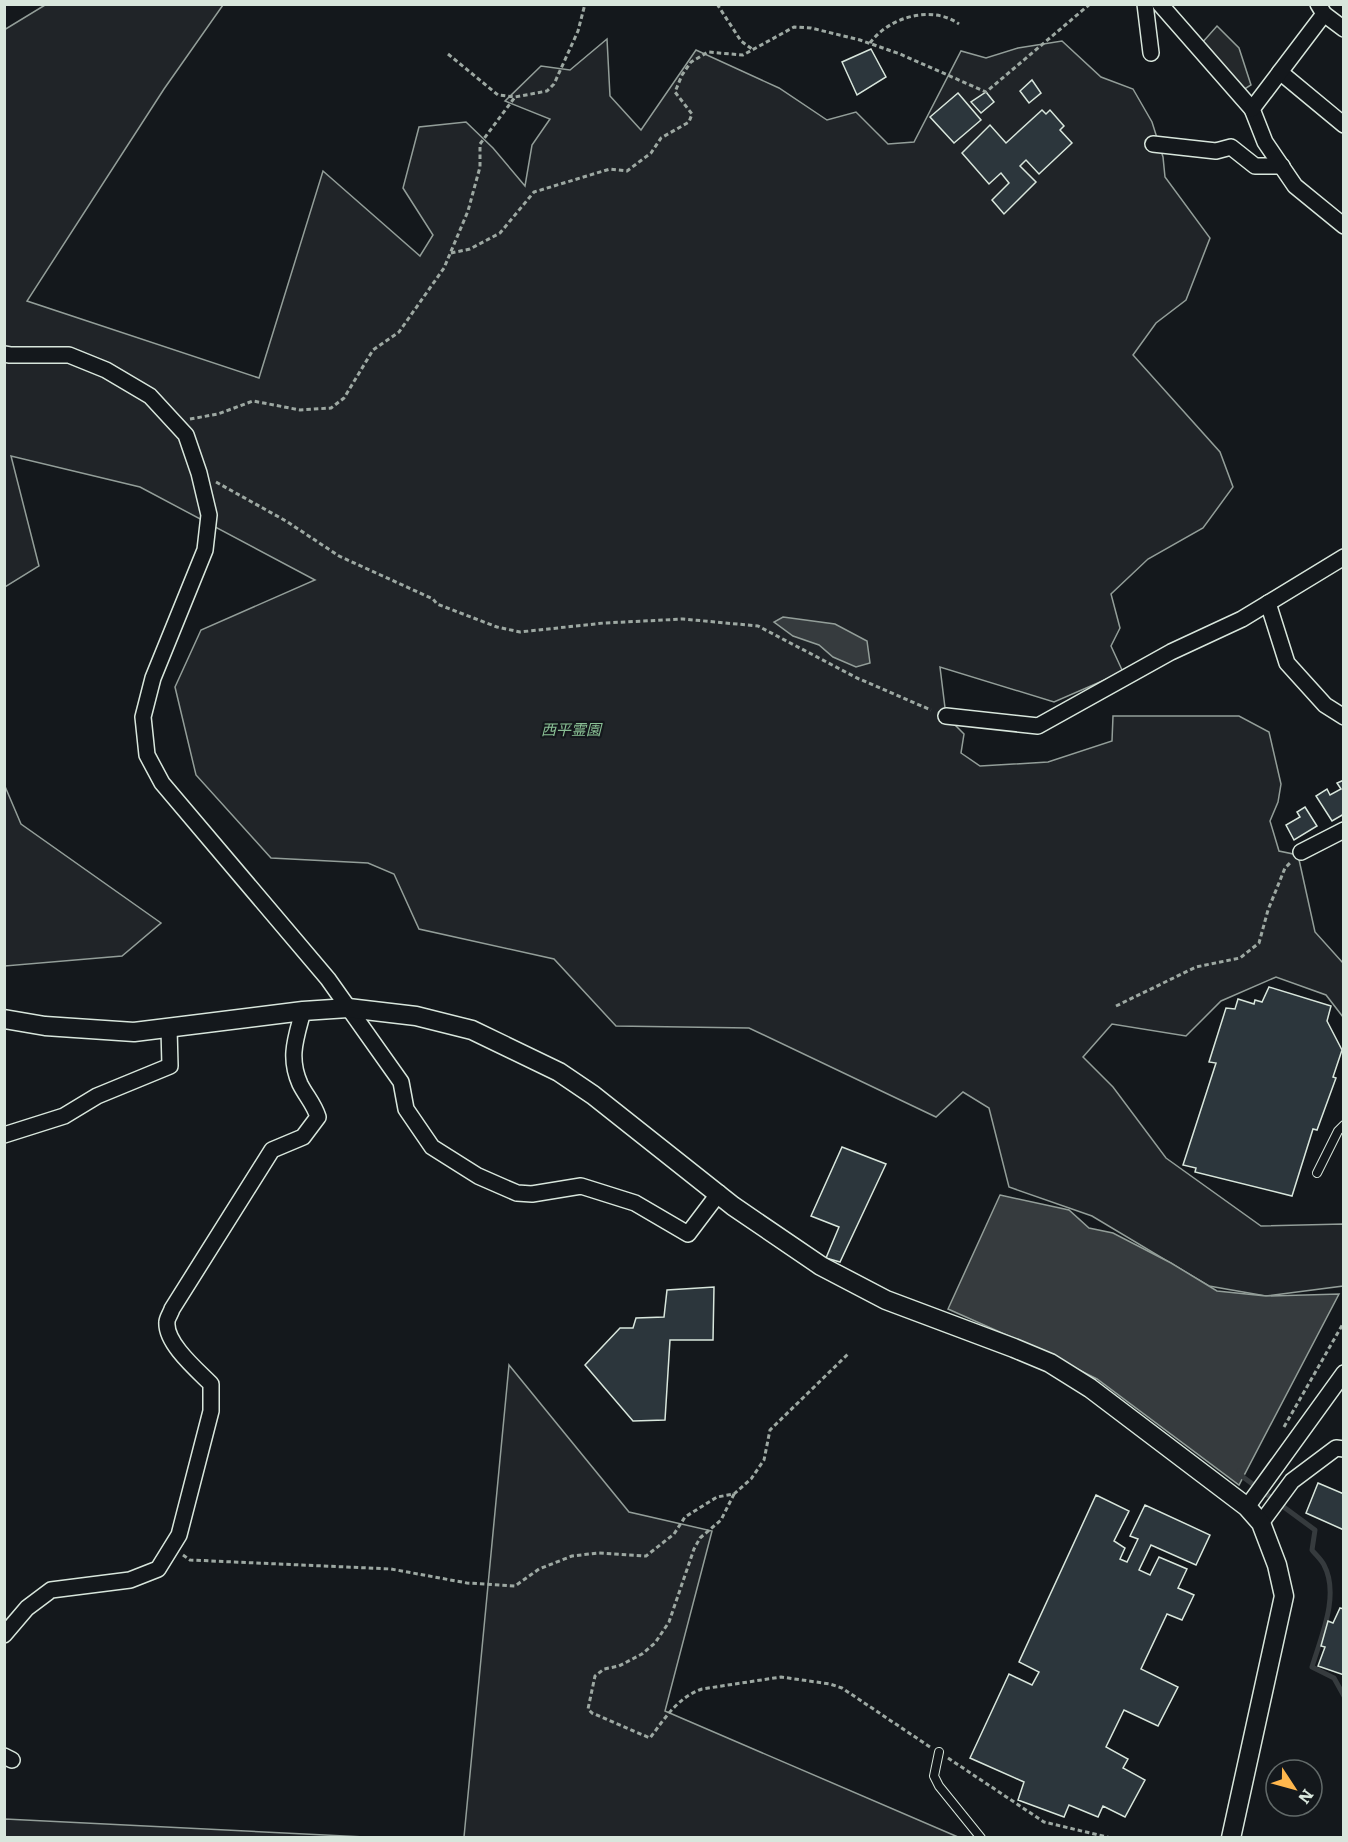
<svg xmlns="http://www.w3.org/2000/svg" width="1348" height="1842" viewBox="0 0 1348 1842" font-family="Literata,'Noto Sans JP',serif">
  <rect width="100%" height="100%" fill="#14181c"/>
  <!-- green -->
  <g fill="#202428" stroke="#939e99" stroke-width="1.5">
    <polygon points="45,5 223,5 164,89 27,301 259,378 323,171 420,256 433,235 403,188 419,127 466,122 493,148 525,186 532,145 550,119 505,101 541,66 570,70 607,39 610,96 641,130 696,50 779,88 827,120 856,112 888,144 914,142 961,51 986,58 1018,48 1062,41 1101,77 1133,89 1152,122 1163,157 1165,177 1210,238 1186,300 1156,323 1133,355 1220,452 1233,487 1203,528 1148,559 1111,594 1120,628 1111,646 1123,672 1054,702 940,667 946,716 964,734 961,753 980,766 1048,762 1112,741 1113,716 1239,716 1269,732 1281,784 1278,802 1270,821 1279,851 1298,855 1315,932 1343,963 1343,1017 1326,995 1276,977 1221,1001 1186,1036 1112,1024 1083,1057 1113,1087 1166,1158 1261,1226 1343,1224 1343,1286 1266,1296 1209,1286 1092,1216 1009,1187 989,1108 963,1092 936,1117 749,1028 616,1026 554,959 419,929 394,874 368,863 271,858 196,775 175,687 201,630 315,580 140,487 11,456 39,566 5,587 4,30"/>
    <polygon points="4,784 21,824 161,923 122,956 5,966"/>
    <polygon points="509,1365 629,1512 712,1531 665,1711 958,1837 464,1837"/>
    <polygon points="5,1819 365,1837 5,1837"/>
  </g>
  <!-- parking -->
  <polygon fill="#24282b" stroke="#939e99" stroke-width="1.5" points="1217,26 1239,48 1251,85 1243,90 1201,44"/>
  <!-- water -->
  <g fill="#363b3e" stroke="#939e99" stroke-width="1.5">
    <polygon points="783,617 835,624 867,641 870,663 856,667 833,657 819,645 793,636 774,622"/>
    <polygon points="1000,1195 1069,1210 1089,1228 1113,1233 1171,1263 1217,1291 1266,1296 1339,1294 1239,1485 1097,1379 1027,1344 948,1309"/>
  </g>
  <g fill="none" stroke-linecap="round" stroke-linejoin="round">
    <!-- stream -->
    <path stroke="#363b3e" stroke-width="5" d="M1239 1471 1243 1477 1315 1530 1312 1550C1315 1554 1321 1559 1324 1565 1340 1595 1321 1637 1312 1667L1334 1678 1344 1696"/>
  </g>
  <!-- building -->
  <g fill="#2c363c" stroke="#d8e6dc" stroke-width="1.5">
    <polygon points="871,49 886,77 857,95 842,62"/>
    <polygon points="1032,80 1041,93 1029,103 1020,91"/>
    <polygon points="986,92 994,102 981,113 971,102"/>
    <polygon points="958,93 981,120 954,143 930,117"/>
    <polygon points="1042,110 1046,114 1050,110 1064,126 1060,130 1072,143 1039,174 1026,160 1020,166 1036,182 1004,214 992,200 1009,183 1001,173 989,184 962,153 990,125 1006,143"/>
    <polygon points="1344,780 1344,814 1332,821 1316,796 1327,789 1330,795 1341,789 1337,783"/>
    <polygon points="1305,807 1317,826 1294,840 1286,825 1300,817 1297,812"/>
    <polygon points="1269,987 1331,1006 1327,1021 1342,1050 1333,1077 1336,1078 1317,1130 1313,1129 1292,1196 1195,1172 1196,1168 1183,1165 1216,1063 1209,1062 1226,1008 1235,1009 1238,999 1254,1004 1255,1000 1262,1002"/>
    <polygon points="842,1147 886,1164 840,1262 826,1258 839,1227 811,1216"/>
    <polygon points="714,1287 713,1340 670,1340 665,1420 633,1421 585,1365 620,1328 633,1328 636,1318 664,1317 667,1290"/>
    <polygon points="1318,1483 1344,1494 1344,1530 1306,1513"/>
    <polygon points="1096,1495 1129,1511 1114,1541 1125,1548 1120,1559 1127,1562 1138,1539 1130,1536 1145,1505 1210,1535 1196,1565 1151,1545 1139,1570 1150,1575 1159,1557 1187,1569 1178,1588 1194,1595 1182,1620 1167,1614 1141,1669 1178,1687 1158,1726 1124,1710 1106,1747 1128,1759 1123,1768 1145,1780 1125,1817 1103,1806 1098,1817 1069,1805 1064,1817 1018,1800 1024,1782 970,1758 1009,1674 1032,1685 1039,1672 1019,1662"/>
    <polygon points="1340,1608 1344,1609 1344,1675 1318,1666 1325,1647 1321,1646 1328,1621 1333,1623"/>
  </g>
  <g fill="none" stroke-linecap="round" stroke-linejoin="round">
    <!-- service casing -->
    <g stroke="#d8e6dc" stroke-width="10">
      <g id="service">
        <polyline points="1317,1173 1338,1131 1344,1125"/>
        <polyline points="939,1752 934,1776 939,1786 981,1838"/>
      </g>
    </g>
    <!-- minor casing -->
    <g stroke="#d8e6dc" stroke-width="18">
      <g id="minor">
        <polyline points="1145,4 1151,53"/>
        <polyline points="1160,4 1252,109 1265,142 1295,186 1344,226"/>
        <polyline points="1318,4 1324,14 1344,29"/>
        <polyline points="1280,72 1344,125"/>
        <polyline points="1252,109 1324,14"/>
        <polyline points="1153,144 1216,151 1231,147 1255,166 1282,166"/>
        <polyline points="4,354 10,355 69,355 106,370 150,396 186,435 199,473 209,515 205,550 153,678 143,717 147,755 162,783 328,979 401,1082 406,1109 432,1147 478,1176 517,1193 532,1194 581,1186 635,1203 688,1234 719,1193"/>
        <polyline points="1268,603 1287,663 1325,705 1344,717"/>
        <polyline points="946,716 1038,726 1171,652 1242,619 1344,557"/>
        <polyline points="1301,852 1344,830"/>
        <polyline points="4,1135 64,1116 97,1096 170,1066 169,1028"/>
        <polyline points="1247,1507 1344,1373"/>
        <polyline points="1261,1523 1292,1481 1336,1448 1344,1449"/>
        <path d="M4 1635 27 1608 51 1590 130 1580 158 1569 179 1535 211 1411V1384C197 1370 165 1343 167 1322 167 1318 171 1313 172 1309L272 1150 303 1137 318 1117C314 1104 306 1096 300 1084 288 1057 296 1038 303 1011"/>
        <polyline points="4,1756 12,1760"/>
      </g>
    </g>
    <!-- tertiary casing -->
    <g stroke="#d8e6dc" stroke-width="21">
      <polyline id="tertiary" points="4,1019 45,1026 134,1032 303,1011 348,1008 416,1016 472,1030 559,1072 593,1095 733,1206 821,1266 886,1300 1014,1348 1050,1363 1090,1388 1247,1507 1261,1523 1277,1565 1284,1596 1231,1838"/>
    </g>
    <!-- path -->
    <g stroke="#9da8a2" stroke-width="3" stroke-dasharray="4.5 3" stroke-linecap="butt">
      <polyline points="717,4 741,41 752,49"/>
      <path d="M870 43C888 18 931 4 959 24"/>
      <polyline points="448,54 498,95 515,97 547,91 554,84 578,31 585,4"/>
      <polyline points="451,253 470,249 500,233 534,192 610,169 627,171 651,153 661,138 689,122 692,114 675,92 682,75 691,62 708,52 743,55 794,27 811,28 860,40 900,54 986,92 1090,4"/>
      <polyline points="190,419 218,414 253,401 300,410 331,408 344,398 373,350 399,332 444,268 468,211 480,167 480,144 515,97"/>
      <polyline points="216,482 286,521 339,556 433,599 437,604 497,627 520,632 604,623 683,619 758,626 857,678 931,710"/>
      <polyline points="1116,1006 1196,967 1240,958 1259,943 1268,910 1285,868 1291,862"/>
      <polyline points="1284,1427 1344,1322"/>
      <path d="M734 1494 721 1520 700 1538 694 1549 669 1622 655 1643 642 1654 619 1666 604 1669 595 1676 588 1709 592 1713 650 1738C665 1718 678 1697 702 1689L781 1677 830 1684 842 1688 930 1747"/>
      <polyline points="183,1555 190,1560 391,1569 467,1583 515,1586 539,1569 572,1556 598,1553 646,1556 674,1534 685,1517 717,1497 734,1494 751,1479 764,1460 770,1430 849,1353"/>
      <polyline points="948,1758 1044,1822 1111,1838"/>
    </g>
    <!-- service -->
    <use href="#service" stroke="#14181c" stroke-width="8"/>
    <!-- minor -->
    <use href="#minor" stroke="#14181c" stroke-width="15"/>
    <!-- tertiary -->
    <use href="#tertiary" stroke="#14181c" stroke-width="18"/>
  </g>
  <g text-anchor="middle" stroke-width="4.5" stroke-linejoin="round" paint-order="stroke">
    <!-- park labels -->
    <g font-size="15" font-style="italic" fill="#8ac095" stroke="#14181c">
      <text x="571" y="735">西平霊園</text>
    </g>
  </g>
  <!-- border -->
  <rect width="1348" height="1842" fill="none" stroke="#d8e6dc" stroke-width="12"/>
  <!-- north arrow -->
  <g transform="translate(1294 1788) rotate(126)"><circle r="28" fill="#14181c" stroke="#626a69" stroke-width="1.5"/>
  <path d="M0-4.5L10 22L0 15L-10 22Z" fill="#ffb74d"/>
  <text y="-9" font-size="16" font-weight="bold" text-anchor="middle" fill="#d8e6dc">N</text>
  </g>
</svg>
